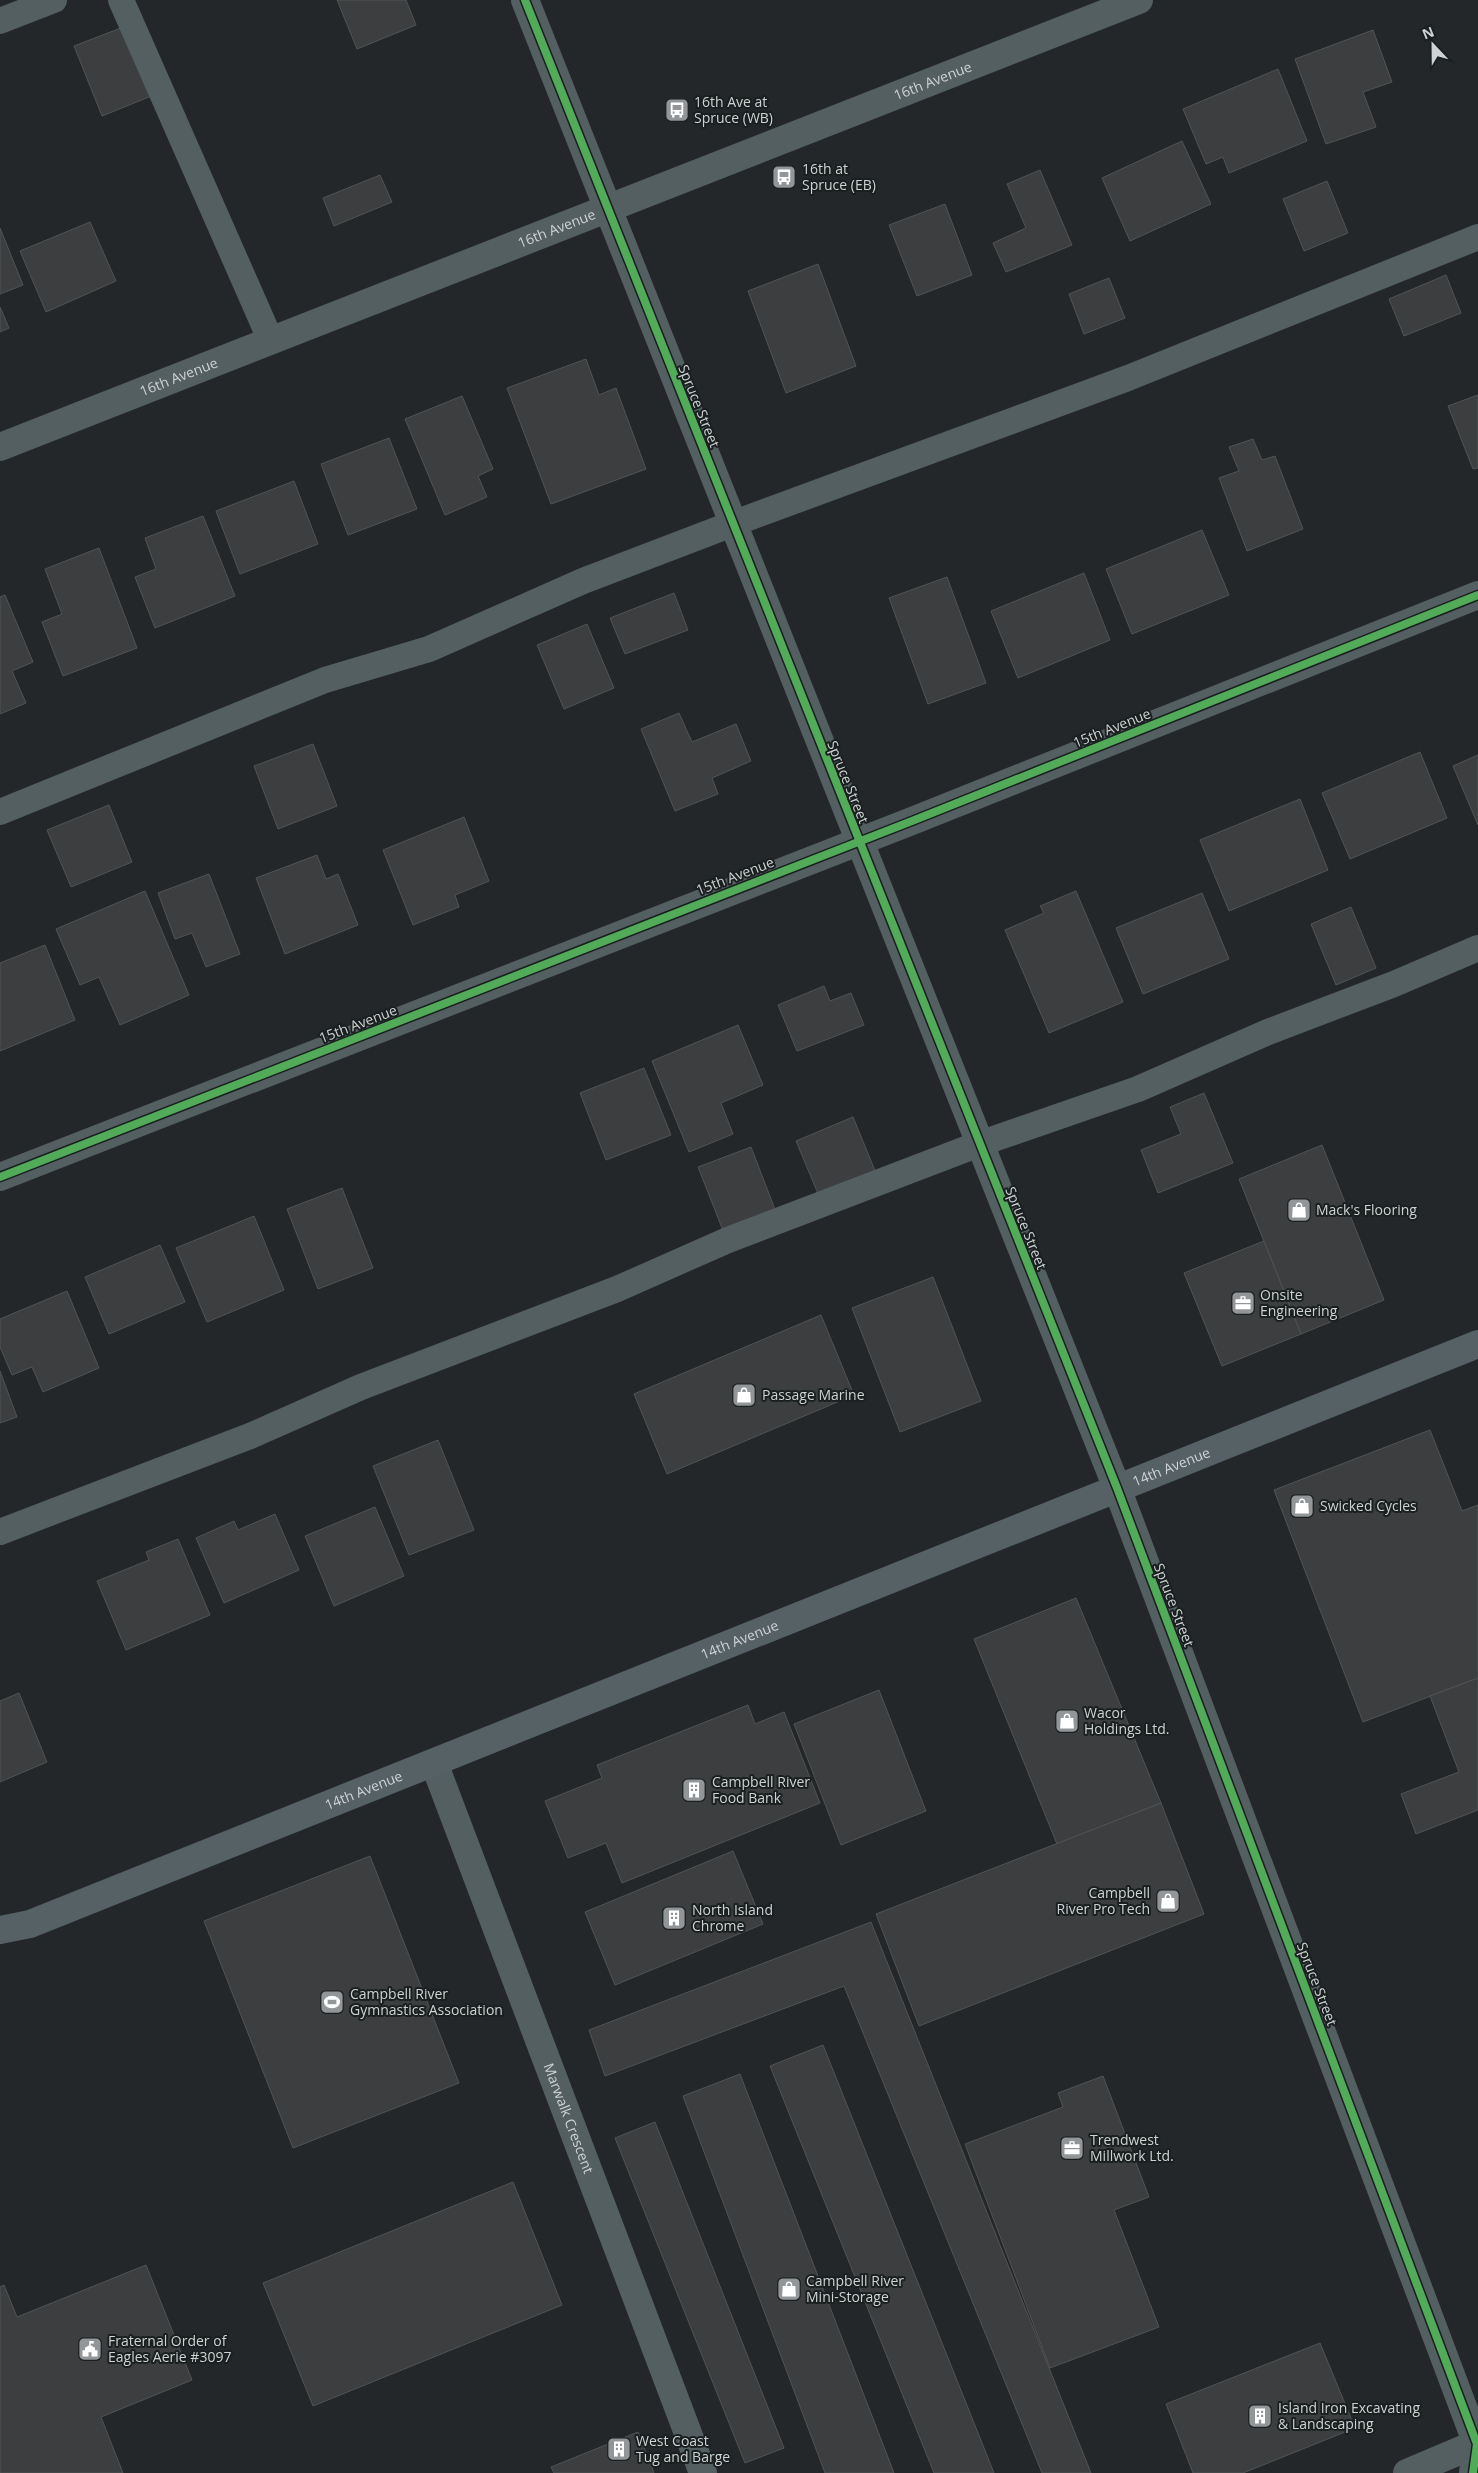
<svg xmlns="http://www.w3.org/2000/svg" width="1478" height="2473" viewBox="0 0 1478 2473" font-family="'Open Sans',sans-serif">
  <rect width="100%" height="100%" fill="#242729"/>
  <!-- building -->
  <g fill="#3c3e40" stroke="#515454">
    <polygon points="337,0 406,0 416,25 357,49"/>
    <polygon points="126,26 154,95 102,116 74,46"/>
    <polygon points="1373,30 1392,82 1363,92 1376,127 1326,144 1295,59"/>
    <polygon points="1278,69 1307,141 1229,173 1223,157 1206,164 1183,109"/>
    <polygon points="1182,141 1211,204 1130,241 1102,178"/>
    <polygon points="1040,170 1072,245 1006,272 993,243 1026,228 1007,184"/>
    <polygon points="380,175 392,202 334,226 323,198"/>
    <polygon points="1327,181 1348,233 1304,251 1283,199"/>
    <polygon points="945,204 972,275 917,296 889,225"/>
    <polygon points="90,222 116,281 46,312 20,251"/>
    <polygon points="0,228 23,285 0,294"/>
    <polygon points="818,264 856,366 786,393 748,291"/>
    <polygon points="1446,275 1461,313 1404,336 1389,299"/>
    <polygon points="1109,278 1125,318 1084,334 1069,294"/>
    <polygon points="0,307 9,328 0,332"/>
    <polygon points="586,359 599,395 616,388 646,469 551,504 507,388"/>
    <polygon points="1478,395 1478,468 1473,469 1448,406"/>
    <polygon points="462,396 493,469 478,476 487,497 445,515 405,419"/>
    <polygon points="389,438 417,509 348,535 321,464"/>
    <polygon points="1253,439 1262,460 1275,456 1303,529 1247,551 1219,478 1239,471 1229,447"/>
    <polygon points="294,481 318,544 240,574 216,511"/>
    <polygon points="203,516 235,596 155,628 135,577 156,569 145,538"/>
    <polygon points="1202,530 1229,595 1132,634 1106,569"/>
    <polygon points="99,548 137,648 63,676 42,622 62,614 45,569"/>
    <polygon points="1084,573 1110,640 1018,678 991,611"/>
    <polygon points="947,577 986,683 928,704 889,598"/>
    <polygon points="674,593 688,630 625,654 610,618"/>
    <polygon points="5,595 33,662 12,671 26,703 0,714 0,597"/>
    <polygon points="587,624 614,688 564,709 537,645"/>
    <polygon points="679,713 692,742 736,724 751,761 712,778 718,794 675,811 641,729"/>
    <polygon points="313,744 337,806 278,829 254,766"/>
    <polygon points="1420,752 1447,818 1350,859 1322,793"/>
    <polygon points="1478,755 1478,825 1453,766"/>
    <polygon points="1300,799 1328,870 1229,911 1200,840"/>
    <polygon points="109,805 132,862 71,887 47,830"/>
    <polygon points="464,817 489,881 455,895 459,907 413,925 383,850"/>
    <polygon points="317,855 326,879 338,874 358,925 285,954 256,878"/>
    <polygon points="209,874 240,954 206,967 192,933 175,939 158,893"/>
    <polygon points="145,891 189,995 120,1025 99,977 80,985 56,929"/>
    <polygon points="1076,891 1123,1002 1049,1033 1005,930 1044,913 1040,906"/>
    <polygon points="1202,893 1229,959 1143,994 1116,928"/>
    <polygon points="1351,907 1376,968 1336,985 1311,924"/>
    <polygon points="45,945 75,1020 0,1051 0,963"/>
    <polygon points="824,986 830,1001 851,993 864,1025 797,1051 778,1005"/>
    <polygon points="738,1025 763,1085 721,1103 733,1134 689,1152 652,1061"/>
    <polygon points="644,1068 671,1135 606,1160 580,1093"/>
    <polygon points="1204,1093 1233,1163 1158,1193 1141,1150 1181,1134 1170,1107"/>
    <polygon points="853,1117 876,1173 819,1196 796,1141"/>
    <polygon points="1322,1145 1384,1300 1301,1334 1239,1179"/>
    <polygon points="751,1147 776,1212 724,1233 698,1167"/>
    <polygon points="342,1188 373,1268 318,1289 287,1209"/>
    <polygon points="254,1216 284,1290 207,1322 176,1248"/>
    <polygon points="1264,1241 1301,1334 1222,1366 1184,1273"/>
    <polygon points="160,1245 185,1302 109,1334 85,1277"/>
    <polygon points="933,1277 981,1401 900,1432 852,1308"/>
    <polygon points="67,1291 99,1368 43,1392 32,1367 12,1375 0,1347 0,1319"/>
    <polygon points="821,1315 854,1395 667,1474 634,1394"/>
    <polygon points="0,1371 17,1417 0,1423"/>
    <polygon points="1430,1430 1462,1511 1478,1505 1478,1678 1363,1722 1274,1490"/>
    <polygon points="438,1440 474,1530 409,1555 373,1466"/>
    <polygon points="375,1507 404,1576 334,1606 305,1536"/>
    <polygon points="275,1514 299,1570 224,1603 196,1538 234,1521 238,1530"/>
    <polygon points="178,1539 210,1615 126,1650 97,1581 149,1560 146,1552"/>
    <polygon points="1076,1598 1161,1803 1057,1844 974,1639"/>
    <polygon points="1478,1678 1478,1810 1416,1834 1401,1794 1459,1772 1430,1696"/>
    <polygon points="879,1690 926,1811 841,1845 794,1724"/>
    <polygon points="19,1693 47,1762 0,1782 0,1701"/>
    <polygon points="748,1705 755,1724 784,1712 820,1803 622,1883 606,1843 568,1858 545,1801 602,1778 597,1765"/>
    <polygon points="1161,1803 1204,1914 919,2026 876,1914"/>
    <polygon points="733,1851 763,1924 615,1985 585,1912"/>
    <polygon points="370,1856 459,2083 293,2148 204,1921"/>
    <polygon points="871,1922 1091,2473 1042,2473 844,1986 605,2076 589,2030"/>
    <polygon points="823,2045 994,2473 934,2473 770,2066"/>
    <polygon points="740,2074 894,2473 825,2473 683,2096"/>
    <polygon points="1103,2076 1149,2197 1114,2210 1159,2327 1050,2368 965,2144 1063,2107 1058,2093"/>
    <polygon points="655,2122 784,2448 745,2463 615,2138"/>
    <polygon points="513,2182 562,2305 313,2406 263,2283"/>
    <polygon points="146,2265 192,2380 101,2417 123,2473 0,2473 0,2287 4,2285 17,2317"/>
    <polygon points="1320,2343 1355,2428 1243,2473 1193,2473 1166,2404"/>
    <polygon points="638,2432 654,2473 554,2473 551,2467"/>
  </g>
  <g fill="none" stroke-linecap="round" stroke-linejoin="round">
    <!-- service -->
    <g stroke="#545f62" stroke-width="26">
      <polyline points="121,0 271,341"/>
      <polyline points="0,21 54,0"/>
      <polyline points="0,812 325,680 429,649 583,581 732,524 1128,378 1478,237"/>
      <polyline points="0,1532 250,1436 361,1387 617,1289 728,1240 979,1144 1138,1089 1268,1032 1394,984 1478,948"/>
    </g>
    <!-- minor -->
    <g stroke="#545f62" stroke-width="28">
      <polyline points="525,0 1117,1488 1477,2444 1473,2473"/>
      <polyline points="0,1177 912,821 1478,595"/>
      <path id="s1" d="M434 1763 703 2473"/>
      <polyline points="1407,2473 1478,2443"/>
    </g>
    <!-- tertiary -->
    <path stroke="#545f62" stroke-width="28" id="s2" d="M0 447 1139 0"/>
    <!-- secondary -->
    <path stroke="#556165" stroke-width="28" id="s3" d="M0 1930 30 1924 1478 1344"/>
    <!-- cycleway casing -->
    <g stroke="#1a1f20" stroke-width="11">
      <g id="cycleway">
        <polyline points="525,0 1117,1488 1477,2444 1473,2473"/>
        <polyline points="0,1177 912,821 1478,595"/>
      </g>
    </g>
    <!-- cycleway -->
    <use href="#cycleway" stroke="#51ab58" stroke-width="8"/>
  </g>
  <!-- icons -->
  <defs>
    <g id="bus-square" transform="scale(1.25)"><rect x="-9" y="-9" width="18" height="18" rx="4" fill="#939698" stroke="#1a1f20"/><path d="M-5-6H5V4H4V6H2V4H-2V6H-4V4H-5ZM-3.5-4V0h7V-4ZM-3.5 1.2v1.5H-2V1.2ZM2 1.2v1.5H3.5V1.2Z" fill="#fff"/></g>
    <g id="shop-square" transform="scale(1.25)"><rect x="-9" y="-9" width="18" height="18" rx="4" fill="#939698" stroke="#1a1f20"/><path d="M-5-2.5h2.3a2.7 3.5 0 0 1 5.4 0H5L5.5 6h-11ZM-1.5-2.5h3a1.5 2.3 0 0 0-3 0Z" fill="#fff"/></g>
    <g id="office-square" transform="scale(1.25)"><rect x="-9" y="-9" width="18" height="18" rx="4" fill="#939698" stroke="#1a1f20"/><path d="M-6-3h4V-5.5h4V-3h4V5H-6ZM-1-4.5V-3h2v-1.5ZM-6 0V1H6V0Z" fill="#fff"/></g>
    <g id="building-square" transform="scale(1.25)"><rect x="-9" y="-9" width="18" height="18" rx="4" fill="#939698" stroke="#1a1f20"/><path d="M-4-6H4V6H1V3H-1V6H-4ZM-2.5-4.3h1.7v1.8h-1.7ZM.8-4.3h1.7v1.8H.8ZM-2.5-1h1.7V.8h-1.7ZM.8-1h1.7V.8H.8Z" fill="#fff"/></g>
    <g id="stadium-square" transform="scale(1.25)"><rect x="-9" y="-9" width="18" height="18" rx="4" fill="#939698" stroke="#1a1f20"/><path d="M0-5a6.5 5 0 1 0 0 10a6.5 5 0 1 0 0-10ZM-3.5-1.8h7v3.6h-7Z" fill="#fff"/></g>
    <g id="civic-square" transform="scale(1.25)"><rect x="-9" y="-9" width="18" height="18" rx="4" fill="#939698" stroke="#1a1f20"/><path d="M-.6-6.5H3V-4.5H.6V-3L4-1V1h2V6H-6V1h2V-1L-.6-3ZM-1.2 2.5V6h2.4V2.5Z" fill="#fff"/></g>
  </defs>
  <g fill-rule="evenodd">
    <use href="#bus-square" x="677" y="110"/>
    <use href="#bus-square" x="784" y="177"/>
    <use href="#shop-square" x="1299" y="1210"/>
    <use href="#office-square" x="1243" y="1303"/>
    <use href="#shop-square" x="744" y="1395"/>
    <use href="#shop-square" x="1302" y="1506"/>
    <use href="#shop-square" x="1067" y="1721"/>
    <use href="#building-square" x="694" y="1790"/>
    <use href="#shop-square" x="1168" y="1901"/>
    <use href="#building-square" x="674" y="1918"/>
    <use href="#stadium-square" x="332" y="2002"/>
    <use href="#office-square" x="1072" y="2148"/>
    <use href="#shop-square" x="789" y="2289"/>
    <use href="#civic-square" x="90" y="2349"/>
    <use href="#building-square" x="1260" y="2416"/>
    <use href="#building-square" x="619" y="2449"/>
  </g>
  <g text-anchor="middle" stroke-width="4" stroke-linejoin="round" paint-order="stroke">
    <!-- street labels -->
    <g font-size="14" fill="#cfd2d3" stroke="#1a1f20">
      <text dy="5" stroke="none"><textPath href="#s2" startOffset="1002">16th Avenue</textPath></text>
      <text dy="5" stroke="none"><textPath href="#s2" startOffset="598">16th Avenue</textPath></text>
      <text dy="5" stroke="none"><textPath href="#s2" startOffset="192">16th Avenue</textPath></text>
      <text transform="translate(699 406) rotate(68)" y="5">Spruce Street</text>
      <text transform="translate(1112 728) rotate(-22)" y="5">15th Avenue</text>
      <text transform="translate(848 782) rotate(68)" y="5">Spruce Street</text>
      <text transform="translate(735 876) rotate(-21)" y="5">15th Avenue</text>
      <text transform="translate(358 1024) rotate(-21)" y="5">15th Avenue</text>
      <text transform="translate(1026 1228) rotate(68)" y="5">Spruce Street</text>
      <text dy="5" stroke="none"><textPath href="#s3" startOffset="1260">14th Avenue</textPath></text>
      <text transform="translate(1174 1605) rotate(69)" y="5">Spruce Street</text>
      <text dy="5" stroke="none"><textPath href="#s3" startOffset="795">14th Avenue</textPath></text>
      <text dy="5" stroke="none"><textPath href="#s3" startOffset="390">14th Avenue</textPath></text>
      <text transform="translate(1317 1984) rotate(69)" y="5">Spruce Street</text>
      <text dy="5" stroke="none"><textPath href="#s1" startOffset="380">Marwalk Crescent</textPath></text>
    </g>
    <!-- poi labels -->
    <g font-size="14" fill="#cfd2d3" stroke="#1a1f20" text-anchor="start">
      <text x="694" y="107">16th Ave at<tspan x="694" dy="16">Spruce (WB)</tspan></text>
      <text x="802" y="174">16th at<tspan x="802" dy="16">Spruce (EB)</tspan></text>
      <text x="1316" y="1215">Mack's Flooring</text>
      <text x="1260" y="1300">Onsite<tspan x="1260" dy="16">Engineering</tspan></text>
      <text x="762" y="1400">Passage Marine</text>
      <text x="1320" y="1511">Swicked Cycles</text>
      <text x="1084" y="1718">Wacor<tspan x="1084" dy="16">Holdings Ltd.</tspan></text>
      <text x="712" y="1787">Campbell River<tspan x="712" dy="16">Food Bank</tspan></text>
      <text x="1150" y="1898" text-anchor="end">Campbell<tspan x="1150" dy="16">River Pro Tech</tspan></text>
      <text x="692" y="1915">North Island<tspan x="692" dy="16">Chrome</tspan></text>
      <text x="350" y="1999">Campbell River<tspan x="350" dy="16">Gymnastics Association</tspan></text>
      <text x="1090" y="2145">Trendwest<tspan x="1090" dy="16">Millwork Ltd.</tspan></text>
      <text x="806" y="2286">Campbell River<tspan x="806" dy="16">Mini-Storage</tspan></text>
      <text x="108" y="2346">Fraternal Order of<tspan x="108" dy="16">Eagles Aerie #3097</tspan></text>
      <text x="1278" y="2413">Island Iron Excavating<tspan x="1278" dy="16">&amp; Landscaping</tspan></text>
      <text x="636" y="2446">West Coast<tspan x="636" dy="16">Tug and Barge</tspan></text>
    </g>
  </g>
  <!-- north arrow -->
  <g transform="translate(1433 45) rotate(338)" stroke="#1a1f20" stroke-width="4" paint-order="stroke">
  <path d="M0-4L9 19L0 12L-9 19Z" fill="#cfd2d3"/>
  <text y="-8" font-size="14" font-weight="bold" text-anchor="middle" fill="#cfd2d3">N</text>
  </g>
</svg>
